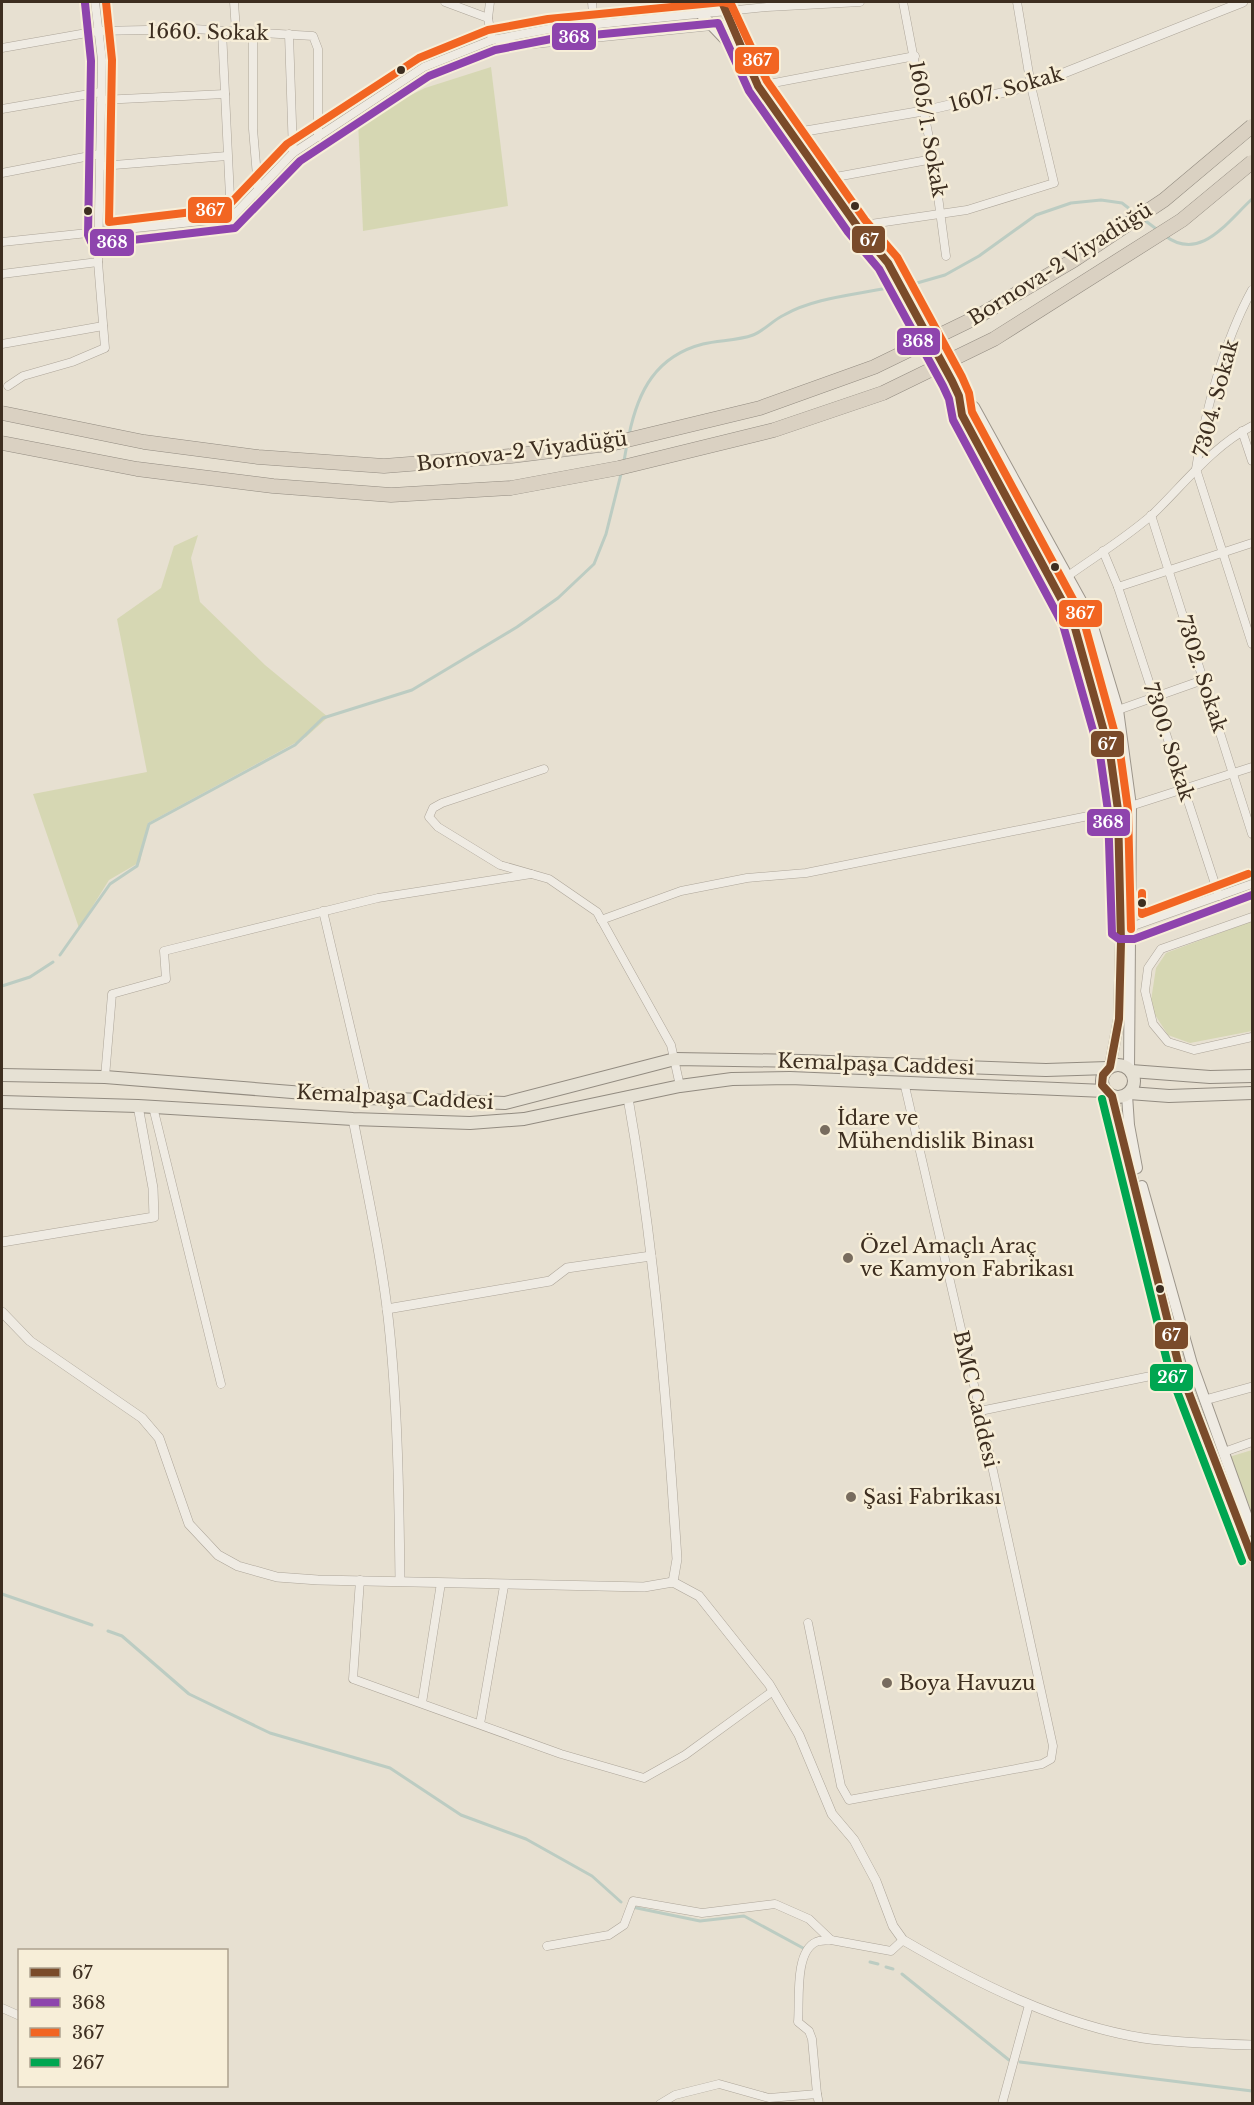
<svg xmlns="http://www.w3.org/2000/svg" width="1254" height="2105" viewBox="0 0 1254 2105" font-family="'Libre Baskerville',serif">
  <rect width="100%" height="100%" fill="#e7e0d1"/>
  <!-- green -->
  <g fill="#d6d7b3">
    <polygon points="491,67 508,206 363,231 358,121 425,88"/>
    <polygon points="198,535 191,558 200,602 265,665 328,717 306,737 148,823 140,862 109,880 79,928 33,794 147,772 117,619 161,588 174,546"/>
    <polygon points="1252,921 1252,1031 1190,1043 1168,1035 1150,1007 1156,968 1166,953"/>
    <polygon points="1252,1450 1252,1512 1229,1457"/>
  </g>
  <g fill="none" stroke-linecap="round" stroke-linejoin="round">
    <!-- stream -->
    <g stroke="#bcccc2" stroke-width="3">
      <polyline points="1143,219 1159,231"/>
      <path d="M1164 235C1200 263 1226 223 1252 199"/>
      <polyline points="910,285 945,275 979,256 1036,215 1071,203 1101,200 1122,203 1135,213"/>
      <path d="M629 435C638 391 656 356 703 344 719 340 737 341 753 335 764 331 773 320 784 315 814 298 854 295 887 288"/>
      <polyline points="624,461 627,444"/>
      <polyline points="60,955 110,884 137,866 149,824 295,745 323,718 412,690 517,627 558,598 594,564 606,534 622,470"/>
      <polyline points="2,986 30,977 53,962"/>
      <polyline points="2,1594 92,1625"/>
      <polyline points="108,1631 122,1636 189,1694 270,1733 390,1768 461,1815 526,1839 592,1876 621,1902"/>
      <polyline points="632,1907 700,1921 744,1916 803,1948"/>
      <polyline points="870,1962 878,1964"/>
      <polyline points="886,1967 893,1969"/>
      <polyline points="902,1974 1009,2060"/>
      <polyline points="1020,2062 1252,2091"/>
    </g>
    <!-- secondary-tunnel -->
    <polyline stroke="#c5bcae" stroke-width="10" stroke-dasharray="10 5" stroke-linecap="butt" points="927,333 952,381"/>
    <!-- minor casing -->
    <g stroke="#ada599" stroke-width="9">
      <g id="minor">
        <polyline points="234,2 236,31"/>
        <polyline points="445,2 488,18"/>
        <polyline points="490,2 488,18 492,40"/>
        <polyline points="592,2 594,25"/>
        <polyline points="903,2 933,159 946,256"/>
        <polyline points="222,31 231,218"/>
        <polyline points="253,33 253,129 258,188"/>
        <polyline points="289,34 293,153"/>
        <polyline points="499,41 524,45 731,24"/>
        <polyline points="2,48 98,31 194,29 313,36 318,49 318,137"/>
        <polyline points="758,86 915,56"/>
        <polyline points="101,100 225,94"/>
        <polyline points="2,109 101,92"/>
        <polyline points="101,166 227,156"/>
        <polyline points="2,173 100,154"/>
        <polyline points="825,179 933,159"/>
        <polyline points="231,218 293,153 424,67 492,40 549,29 767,7 860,2"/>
        <polyline points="857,226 967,210 1054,183 1031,86 1017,2"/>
        <polyline points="2,242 231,218"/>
        <polyline points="2,274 98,262"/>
        <path d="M1252 290C1225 339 1204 414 1196 469L1252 644"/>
        <polyline points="2,344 103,326"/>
        <polyline points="8,386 23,376 72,362 105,348 98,262 102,60 95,2"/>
        <polyline points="1242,431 1252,461"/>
        <polyline points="1151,515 1252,834"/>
        <polyline points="1103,551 1118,587 1252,543"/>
        <path d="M1068 576C1096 556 1127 537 1153 514 1184 484 1213 446 1252 426"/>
        <polyline points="1118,587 1219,896"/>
        <polyline points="1118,710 1203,680"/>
        <polyline points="544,769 442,803 433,808 429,817 438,827 500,865 549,879 597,912 671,1045 680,1086"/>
        <polyline points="323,911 367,1098"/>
        <polyline points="1252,917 1161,949 1148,968 1145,991 1153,1024 1168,1042 1194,1050 1252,1037"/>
        <polyline points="601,920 681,891 747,878 806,873 1118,810 1252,767"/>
        <polyline points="1125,929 1252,884"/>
        <polyline points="105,1077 112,994 166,979 164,951 378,898 531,874"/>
        <polyline points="153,1107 221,1384"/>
        <polyline points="980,1411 1180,1370"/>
        <polyline points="1224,1452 1252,1442"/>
        <polyline points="360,1580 353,1679 561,1754 644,1778 685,1755 773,1691"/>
        <polyline points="808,1623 841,1786 849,1800 1042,1764 1051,1759 1053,1746 980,1411 904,1082"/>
        <polyline points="422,1703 441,1583"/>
        <polyline points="480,1724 504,1586"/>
        <polyline points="547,1946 609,1935 624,1925 633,1901 702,1913 775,1904 809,1919 831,1940 891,1951 903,1940"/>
        <polyline points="2,2008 20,2016"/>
        <path d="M817 2094 812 2039 809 2031 798 2022C800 2002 794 1952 816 1942 820 1940 827 1941 831 1940"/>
        <polyline points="660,2104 675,2095 719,2084 769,2098 817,2094 819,2104"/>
        <polyline points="1002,2104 1029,2005"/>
      </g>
    </g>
    <!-- tertiary casing -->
    <g stroke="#ada599" stroke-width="10">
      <g id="tertiary">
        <polyline points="794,133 923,111 1031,86 1243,2"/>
        <path d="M628 1098C655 1250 667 1405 677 1559L673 1582"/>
        <path d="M353 1119C367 1191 383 1262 390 1335 398 1416 399 1499 400 1581"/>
        <polyline points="2,1242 154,1217 153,1188 138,1106"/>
        <polyline points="387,1309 550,1281 567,1268 651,1256"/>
        <path d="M2 1312 30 1341 142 1418 159 1438 189 1524 218 1555 238 1566 277 1577 318 1580 644 1587 673 1582 699 1596 769 1684 799 1735 832 1814 854 1840 876 1881 893 1926 903 1940C975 1982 1060 2025 1143 2038 1179 2043 1216 2044 1252 2045"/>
        <polyline points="1205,1400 1252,1387"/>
      </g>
    </g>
    <!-- secondary casing -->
    <g stroke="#9c958a" stroke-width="12">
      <g id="secondary">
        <polyline points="699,2 701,14 743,58"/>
        <polyline points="722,2 758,86 857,226 888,263 926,330"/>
        <polyline points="952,381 959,396 962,415 1073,621 1110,753 1118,810 1121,942 1119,1019 1110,1067"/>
        <polyline points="959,396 974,407 1090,617 1118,710 1131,806 1129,1069"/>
        <polyline points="1127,1095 1129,1125 1137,1168"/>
        <polyline points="1112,1096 1180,1370 1252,1557"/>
        <polyline points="1142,1186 1192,1364 1252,1531"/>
      </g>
    </g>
    <!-- primary casing -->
    <g stroke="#928b80" stroke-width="14">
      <g id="primary">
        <circle cx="1118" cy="1081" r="16"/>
        <polyline points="1131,1071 1210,1077 1252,1076"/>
        <polyline points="2,1075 105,1077 367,1098 505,1103 675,1059 802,1061 1046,1070 1108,1068"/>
        <polyline points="1129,1093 1169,1096 1252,1093"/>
        <polyline points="2,1102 138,1106 353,1119 470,1123 524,1119 680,1086 732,1079 790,1078 1105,1091"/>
      </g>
    </g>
    <!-- minor -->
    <use href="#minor" stroke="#efebe3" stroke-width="8"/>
    <!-- tertiary -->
    <use href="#tertiary" stroke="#efebe3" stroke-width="9"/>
    <!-- secondary -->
    <use href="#secondary" stroke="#efebe3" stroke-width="10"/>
    <!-- primary -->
    <use href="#primary" stroke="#e6e1d4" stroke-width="12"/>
    <!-- motorway-bridge casing -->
    <g stroke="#928b80" stroke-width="15" stroke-linecap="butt">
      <g id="motorway-bridge">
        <polyline points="2,413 144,442 258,457 384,466 511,456 615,443 760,408 874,367 977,317 1074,260 1164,200 1252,126"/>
        <polyline points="2,443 137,469 273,486 391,495 511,488 619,468 774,430 883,393 994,339 1182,220 1252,162"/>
      </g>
    </g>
    <!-- motorway-bridge -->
    <use href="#motorway-bridge" stroke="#dad1c2" stroke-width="14"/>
    <!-- bus-1 casing -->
    <g stroke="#f7eed8" stroke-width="12">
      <polyline id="bus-1" points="722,2 758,86 857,226 888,263 952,381 959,396 962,415 1073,621 1110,753 1118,810 1121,942 1119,1019 1110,1067 1103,1075 1102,1085 1112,1096 1180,1370 1252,1557"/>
    </g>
    <!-- bus-2 casing -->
    <g stroke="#f7eed8" stroke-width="12">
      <polyline id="bus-2" points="85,3 91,61 88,235 91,242 98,244 235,228 300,161 429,76 495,50 551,39 718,23 749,91 848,232 879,269 943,386 949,399 953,420 1063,625 1100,755 1108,811 1112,934 1119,939 1134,939 1252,895"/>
    </g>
    <!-- bus-3 casing -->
    <g stroke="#f7eed8" stroke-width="12">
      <g id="bus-3">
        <polyline points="106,2 112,60 109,222 226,208 287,144 419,58 488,30 548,19 723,2 731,4 767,81 865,220 897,257 962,377 969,393 972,412 1083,618 1120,752 1128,810 1131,929"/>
        <polyline points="1142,893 1142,914 1248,874"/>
      </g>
    </g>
    <!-- bus-4 casing -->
    <g stroke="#f7eed8" stroke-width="12">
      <polyline id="bus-4" points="1102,1099 1170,1373 1242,1561"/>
    </g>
    <!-- bus-1 -->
    <use href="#bus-1" stroke="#7a4b2a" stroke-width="8"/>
    <!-- bus-2 -->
    <use href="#bus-2" stroke="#8e44ad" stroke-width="8"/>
    <!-- bus-3 -->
    <use href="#bus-3" stroke="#f26522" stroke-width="8"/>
    <!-- bus-4 -->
    <use href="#bus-4" stroke="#00a651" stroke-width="8"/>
  </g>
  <!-- markers -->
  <g fill="#3d2e20" stroke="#f7eed8" stroke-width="2">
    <circle cx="401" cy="70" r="5"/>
    <circle cx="855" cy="206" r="5"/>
    <circle cx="88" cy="211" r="5"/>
    <circle cx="1055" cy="567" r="5"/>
    <circle cx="1142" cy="903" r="5"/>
    <circle cx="1160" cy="1289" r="5"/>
  </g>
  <g fill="#786c5e" stroke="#f7eed8" stroke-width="2">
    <circle cx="825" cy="1130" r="6"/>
    <circle cx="848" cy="1258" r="6"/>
    <circle cx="851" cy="1497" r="6"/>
    <circle cx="887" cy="1683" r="6"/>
  </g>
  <g text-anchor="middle" stroke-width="5" stroke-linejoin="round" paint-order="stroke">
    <!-- street labels -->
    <g font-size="20" fill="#3d2e20" stroke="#f7eed8">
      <text transform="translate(208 32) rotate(1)" y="7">1660. Sokak</text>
      <text transform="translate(1006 89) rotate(-16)" y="7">1607. Sokak</text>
      <text transform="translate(928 129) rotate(80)" y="7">1605/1. Sokak</text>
      <text transform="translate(1060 264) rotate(-32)" y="7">Bornova-2 Viyadüğü</text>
      <text transform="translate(1216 398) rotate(-75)" y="7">7304. Sokak</text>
      <text transform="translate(522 451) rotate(-7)" y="7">Bornova-2 Viyadüğü</text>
      <text transform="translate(1202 674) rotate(72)" y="7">7302. Sokak</text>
      <text transform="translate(1169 742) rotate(72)" y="7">7300. Sokak</text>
      <text transform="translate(876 1064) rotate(2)" y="7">Kemalpaşa Caddesi</text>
      <text transform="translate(395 1097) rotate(3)" y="7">Kemalpaşa Caddesi</text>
      <text transform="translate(976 1399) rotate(77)" y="7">BMC Caddesi</text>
    </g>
    <!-- poi labels -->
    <g font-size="20" fill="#3d2e20" stroke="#f7eed8" text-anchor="start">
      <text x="837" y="1125">İdare ve<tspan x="837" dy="23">Mühendislik Binası</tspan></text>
      <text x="860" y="1253">Özel Amaçlı Araç<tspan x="860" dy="23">ve Kamyon Fabrikası</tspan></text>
      <text x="863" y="1504">Şasi Fabrikası</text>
      <text x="899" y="1690">Boya Havuzu</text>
    </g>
  </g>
  <g stroke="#f7eed8" stroke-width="2">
    <rect x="551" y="22" width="46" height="29" rx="6" fill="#8e44ad"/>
    <rect x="734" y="46" width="46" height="29" rx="6" fill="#f26522"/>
    <rect x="187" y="196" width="46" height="28" rx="6" fill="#f26522"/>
    <rect x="851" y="225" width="35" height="29" rx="6" fill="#7a4b2a"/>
    <rect x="89" y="228" width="46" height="29" rx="6" fill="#8e44ad"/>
    <rect x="896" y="327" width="45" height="29" rx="6" fill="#8e44ad"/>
    <rect x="1058" y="599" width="45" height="29" rx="6" fill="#f26522"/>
    <rect x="1090" y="730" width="35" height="28" rx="6" fill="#7a4b2a"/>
    <rect x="1086" y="808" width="45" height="29" rx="6" fill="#8e44ad"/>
    <rect x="1154" y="1321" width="35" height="29" rx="6" fill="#7a4b2a"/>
    <rect x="1149" y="1363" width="45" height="29" rx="6" fill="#00a651"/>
  </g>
  <g font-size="16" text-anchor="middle" font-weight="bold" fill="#fff">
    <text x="574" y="43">368</text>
    <text x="757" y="66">367</text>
    <text x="210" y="216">367</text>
    <text x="869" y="246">67</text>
    <text x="112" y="248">368</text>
    <text x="918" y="347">368</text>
    <text x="1080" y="619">367</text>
    <text x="1107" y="750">67</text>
    <text x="1108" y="828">368</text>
    <text x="1171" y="1341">67</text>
    <text x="1172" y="1383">267</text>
  </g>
  <!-- border -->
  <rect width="1254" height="2105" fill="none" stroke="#3d2e20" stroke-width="6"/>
  <!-- legend -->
  <rect x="18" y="1949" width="210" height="138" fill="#f7eed8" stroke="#ada18e" stroke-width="1.5"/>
  <rect x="30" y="1968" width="30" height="9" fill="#7a4b2a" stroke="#ada18e" stroke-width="1.5"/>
  <text x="72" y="1979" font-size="18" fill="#3d2e20">67</text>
  <rect x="30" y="1998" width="30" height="9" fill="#8e44ad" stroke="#ada18e" stroke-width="1.5"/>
  <text x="72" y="2009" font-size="18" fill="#3d2e20">368</text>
  <rect x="30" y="2028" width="30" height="9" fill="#f26522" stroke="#ada18e" stroke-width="1.5"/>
  <text x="72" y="2039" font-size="18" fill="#3d2e20">367</text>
  <rect x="30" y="2058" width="30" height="9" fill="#00a651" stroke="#ada18e" stroke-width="1.5"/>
  <text x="72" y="2069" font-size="18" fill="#3d2e20">267</text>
</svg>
